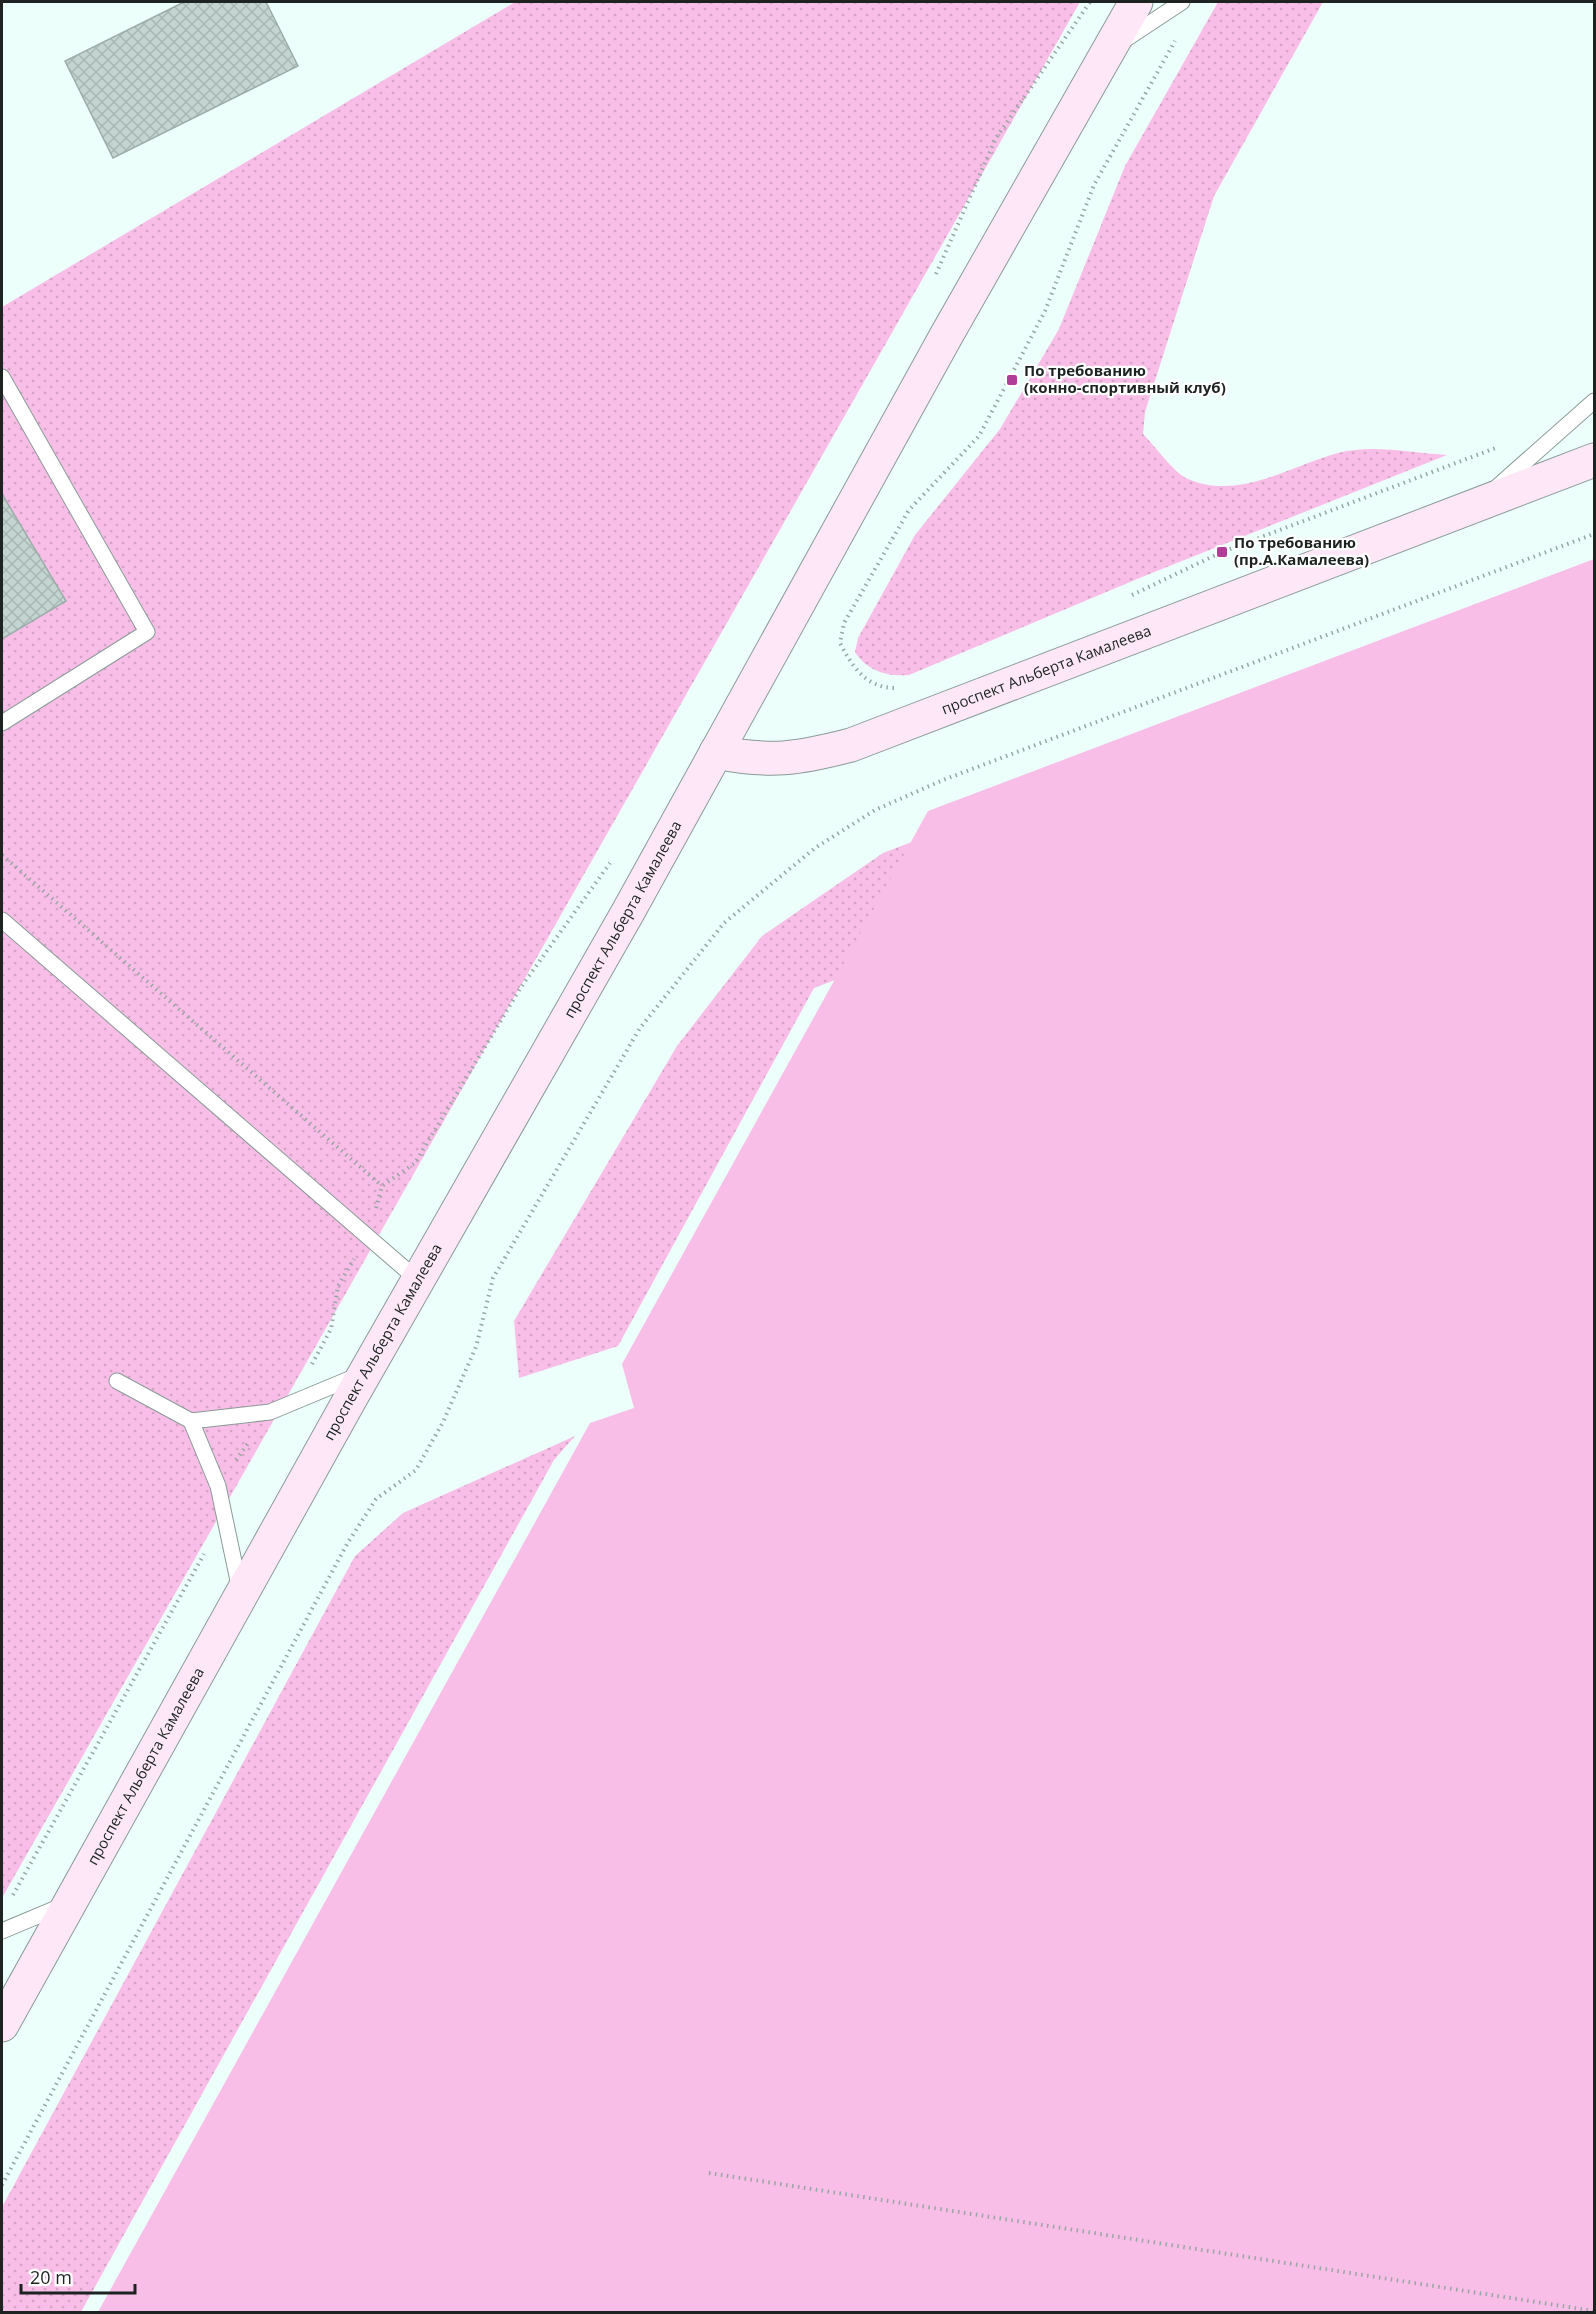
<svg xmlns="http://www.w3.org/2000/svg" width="1596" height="2314" viewBox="0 0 1596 2314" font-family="'Open Sans',sans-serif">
  <defs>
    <pattern id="grass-dots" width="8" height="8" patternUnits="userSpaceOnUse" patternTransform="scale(1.5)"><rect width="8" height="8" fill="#f8bee7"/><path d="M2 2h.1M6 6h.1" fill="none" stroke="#d4a3c6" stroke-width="1.8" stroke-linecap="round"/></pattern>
    <pattern id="building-cross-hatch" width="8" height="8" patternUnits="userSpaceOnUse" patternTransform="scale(1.5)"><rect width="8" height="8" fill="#c4d5d1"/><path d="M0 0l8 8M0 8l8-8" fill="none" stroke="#a8b7b3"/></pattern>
  </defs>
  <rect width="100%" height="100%" fill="#edfffb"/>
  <!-- grass -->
  <g fill="url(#grass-dots)">
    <polygon points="515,2 1080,2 2,1898 2,307"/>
    <path d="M1218 2H1323L1214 196 1145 412 1143 434C1154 445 1175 474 1188 479 1239 501 1290 466 1338 453 1373 444 1411 453 1447 455L1142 577 909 675C888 677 867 671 855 652L858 638 915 535 1000 429 1059 329 1125 166Z"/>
    <polygon points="1594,581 1594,694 814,988 618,1346 519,1378 514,1321 677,1046 762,936 883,853"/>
    <polygon points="575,1436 554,1460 81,2312 2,2312 2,2207 355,1556 403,1513"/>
  </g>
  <!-- park -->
  <polygon fill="#f8bee7" points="1594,559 1594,2312 98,2312 590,1423 634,1408 622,1364 928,811"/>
  <!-- building -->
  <g fill="url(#building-cross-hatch)" stroke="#9cada9" stroke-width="1.5">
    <polygon points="184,2 266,2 298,66 113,158 65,61"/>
    <polygon points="2,494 66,601 2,639"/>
  </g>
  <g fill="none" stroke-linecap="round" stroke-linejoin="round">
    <!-- lane casing -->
    <g stroke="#8a9b97" stroke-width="17">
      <g id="lane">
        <polyline points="1123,41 1182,2"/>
        <polyline points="2,377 147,632 2,723"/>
        <polyline points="1498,486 1594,401"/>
        <polyline points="2,920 419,1281"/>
        <polyline points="117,1381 191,1421 270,1412 359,1375"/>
        <polyline points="191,1421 218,1486 240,1590"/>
        <polyline points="2,1931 64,1905"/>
      </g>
    </g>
    <!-- secondary casing -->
    <g stroke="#8a9b97" stroke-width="35">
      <g id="secondary">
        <path id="s1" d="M716 752C771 763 797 759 851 745L1594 460"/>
        <path id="s2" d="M2 2025 349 1401 628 912 946 336 1136 2"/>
      </g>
    </g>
    <!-- path -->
    <g stroke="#98a6a3" stroke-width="4" stroke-dasharray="1.5 4.5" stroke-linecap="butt">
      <polyline points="936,274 996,138 1090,2"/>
      <polyline points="1132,595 1222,552 1498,447"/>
      <path d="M894 688C865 687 852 666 840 643L844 623 909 510 979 436 1045 311 1094 185 1175 41"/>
      <polyline points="2,855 382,1186"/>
      <polyline points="376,1208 382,1186 415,1163 521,987 610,863"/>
      <polyline points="312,1364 331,1329 338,1286 354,1259"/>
      <polyline points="236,1460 249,1442"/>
      <polyline points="13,1895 204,1554"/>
      <polyline points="709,2173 1594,2311"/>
      <polyline points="2,2185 347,1544 376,1499 416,1470 443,1422 476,1347 493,1278 640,1028 724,923 815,848 875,810 943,780 1594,534"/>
    </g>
    <!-- lane -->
    <use href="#lane" stroke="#fff" stroke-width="15"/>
    <!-- secondary -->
    <use href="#secondary" stroke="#fee8f8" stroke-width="33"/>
  </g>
  <!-- markers -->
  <g fill="#b03d97" stroke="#fff" stroke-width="2">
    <rect x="1006" y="374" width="12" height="12" rx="3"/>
    <rect x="1216" y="546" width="12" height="12" rx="3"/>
  </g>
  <g text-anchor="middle" stroke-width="4.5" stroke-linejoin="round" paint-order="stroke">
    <!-- poi labels -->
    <g font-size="15" font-weight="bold" fill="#1c2321" stroke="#fff" text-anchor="start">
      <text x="1024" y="376">По требованию<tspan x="1024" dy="17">(конно-спортивный клуб)</tspan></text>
      <text x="1234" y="548">По требованию<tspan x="1234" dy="17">(пр.А.Камалеева)</tspan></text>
    </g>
    <!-- street labels -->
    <g font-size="15" fill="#1c2321" stroke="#fff">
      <text dy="5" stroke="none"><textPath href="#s1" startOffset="346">проспект Альберта Камалеева</textPath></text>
      <text dy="5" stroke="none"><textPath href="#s2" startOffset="1268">проспект Альберта Камалеева</textPath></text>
      <text dy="5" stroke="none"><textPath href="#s2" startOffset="782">проспект Альберта Камалеева</textPath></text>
      <text dy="5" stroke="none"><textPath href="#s2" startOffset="296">проспект Альберта Камалеева</textPath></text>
    </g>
  </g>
  <!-- border -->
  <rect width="1596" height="2314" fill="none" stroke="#1c2321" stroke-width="6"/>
  <!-- scale -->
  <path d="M21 2284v9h114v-9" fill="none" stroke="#1c2321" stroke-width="3"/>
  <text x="30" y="2284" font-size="18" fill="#1c2321" stroke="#ffffff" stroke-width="4.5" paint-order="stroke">20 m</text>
</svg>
